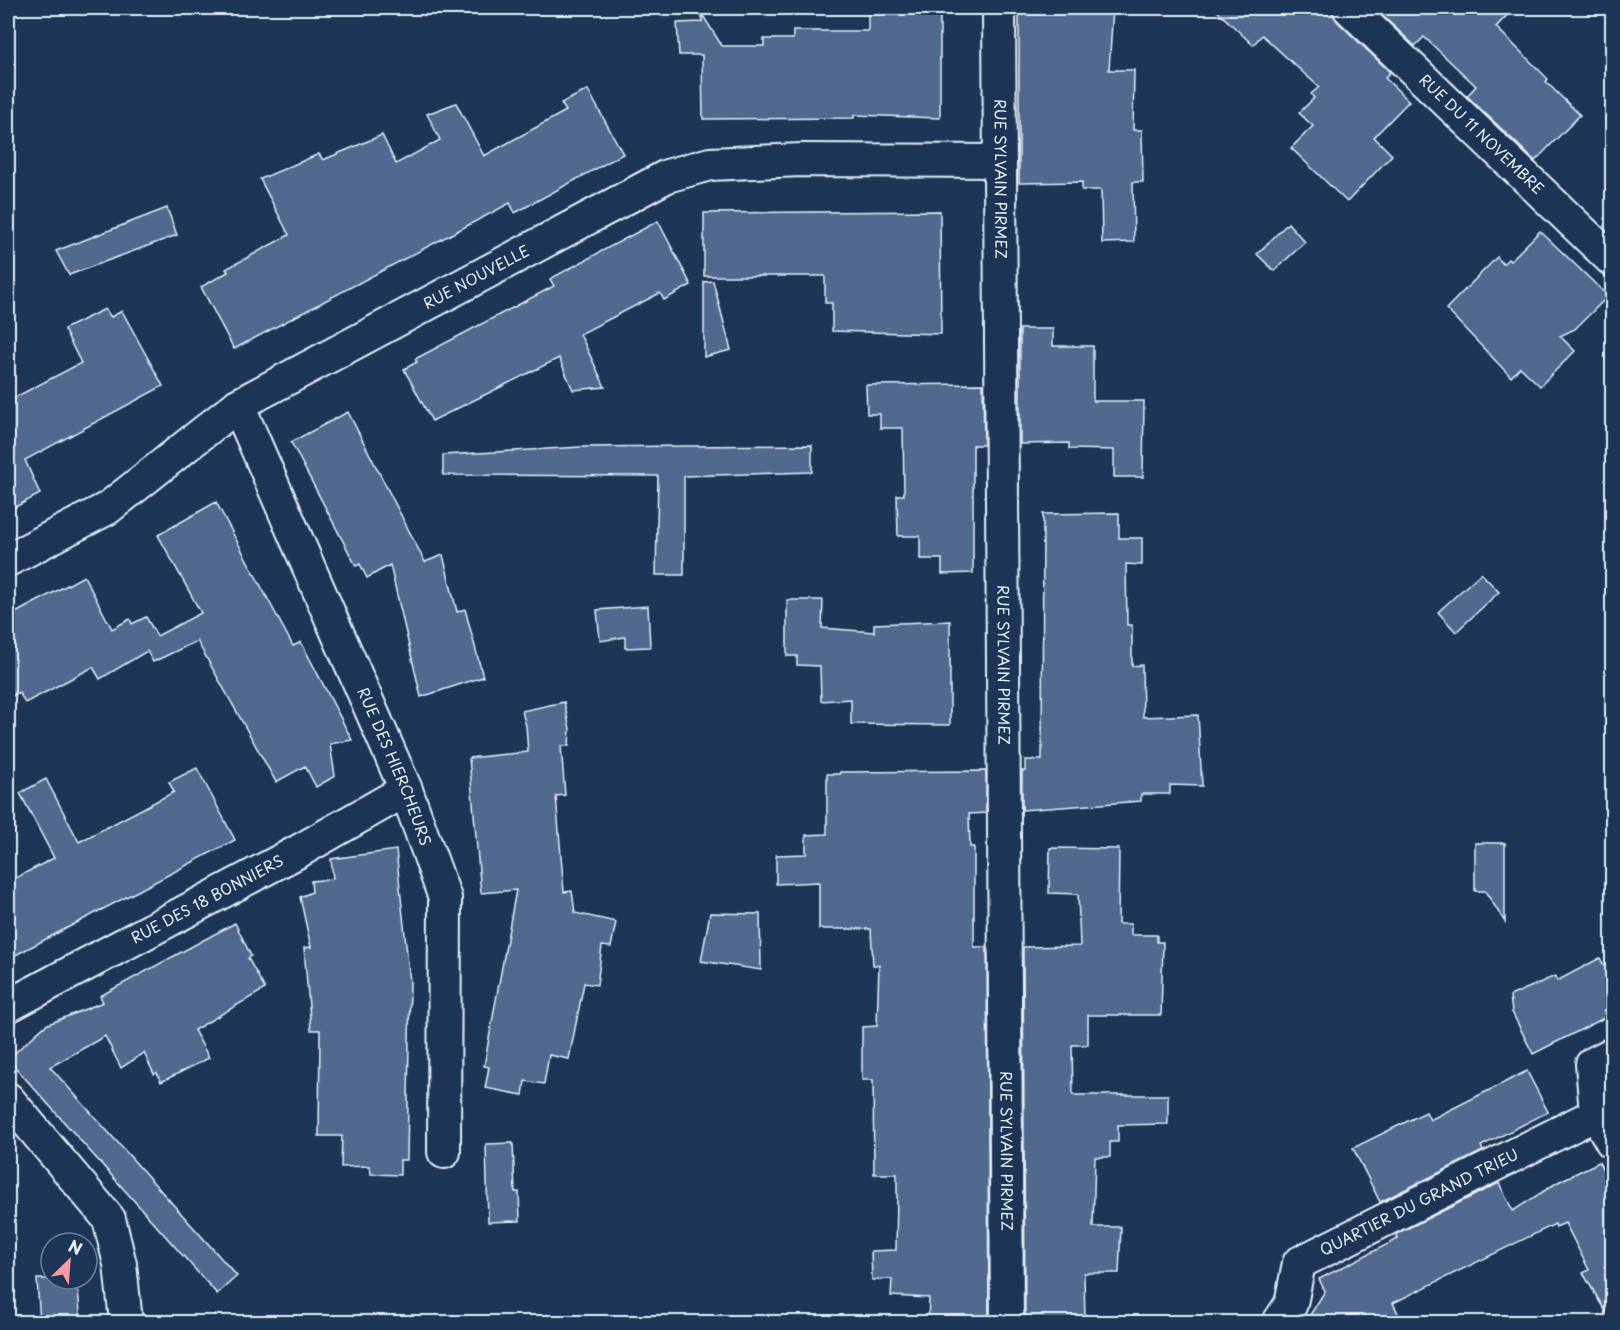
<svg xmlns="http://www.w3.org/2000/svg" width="1620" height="1330" viewBox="0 0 1620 1330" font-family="'Playpen Sans',sans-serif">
  <rect width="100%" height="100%" fill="#1d3557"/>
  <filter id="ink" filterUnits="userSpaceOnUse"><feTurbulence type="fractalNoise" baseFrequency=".0167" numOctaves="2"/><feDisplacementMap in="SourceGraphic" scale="12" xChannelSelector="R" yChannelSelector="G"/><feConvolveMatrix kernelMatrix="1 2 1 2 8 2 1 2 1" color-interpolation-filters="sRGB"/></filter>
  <g filter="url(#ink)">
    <!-- building -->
    <g fill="#51688f" stroke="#e8f1f8" stroke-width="1.5">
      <polygon points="868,8 940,8 940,118 854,115 854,118 703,119 702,55 679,55 677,23 702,22 702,14 722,46 764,46 764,39 793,39 793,31 868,31"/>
      <polygon points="1019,8 1113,8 1109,70 1134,70 1133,130 1142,130 1143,182 1133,182 1134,242 1102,243 1101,190 1082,190 1082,182 1019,183"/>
      <polygon points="1214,8 1332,8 1337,21 1390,72 1385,78 1409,101 1374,137 1392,155 1347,202 1291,148 1313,126 1299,113 1314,98 1311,94 1319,87 1262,35 1253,45"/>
      <polygon points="1374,8 1514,8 1496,27 1548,79 1546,82 1580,115 1535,161 1467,96 1476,86 1424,37 1415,46"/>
      <polygon points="588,90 623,154 515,213 510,203 234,349 201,287 228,272 226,269 289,235 260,179 319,154 323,160 382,135 396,164 440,140 427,114 456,103 484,156 566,111 561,103"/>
      <polygon points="167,208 177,235 69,275 56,251"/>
      <polygon points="940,211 941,334 832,331 832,303 825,303 825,276 704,276 704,213"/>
      <polygon points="658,221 691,285 664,300 660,293 580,334 605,387 573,390 559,358 432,421 404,369 417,362 415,359 554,286 550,279"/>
      <polygon points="1288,223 1305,242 1274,271 1257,254"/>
      <polygon points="1540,231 1608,296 1575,329 1560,336 1575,351 1540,386 1520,367 1511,377 1446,309 1497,257 1503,264 1508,259 1510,261"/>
      <polygon points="713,281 731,350 704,357 704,282"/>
      <polygon points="105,309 111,317 122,311 163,386 25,460 40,494 8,511 8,401 81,363 64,329"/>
      <polygon points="1020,329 1053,329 1053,346 1093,346 1093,401 1144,401 1143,477 1114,477 1114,450 1069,449 1069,443 1020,444"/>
      <polygon points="983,384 984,445 973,445 973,573 942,574 942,559 920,559 920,536 898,536 897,495 904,495 903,428 880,428 880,414 867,414 866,385"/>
      <polygon points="348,412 425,562 443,555 457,612 465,609 483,677 421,697 390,565 367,578 360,564 356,566 291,442"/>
      <polygon points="812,445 812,472 684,476 684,575 656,575 658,476 443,475 443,455 581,447"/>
      <polygon points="216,502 293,646 301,642 352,740 330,744 335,776 316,787 305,766 276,782 197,641 153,662 147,651 100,679 93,667 25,703 19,692 8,699 8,617 84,576 112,629 130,619 132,624 146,617 157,636 201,613 158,535"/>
      <polygon points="1119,513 1119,538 1142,538 1142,565 1126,564 1127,625 1132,625 1132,666 1142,665 1143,717 1198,715 1202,786 1170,785 1170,794 1141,794 1141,801 1022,810 1022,771 1025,771 1025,760 1042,760 1043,514"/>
      <polygon points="1481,573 1499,592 1456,632 1438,612"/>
      <polygon points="787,600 823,600 822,628 874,632 874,624 950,621 950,725 851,724 851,699 821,701 820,666 797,665 797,656 787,656"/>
      <polygon points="648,606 650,647 625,648 625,637 600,641 597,610"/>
      <polygon points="564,702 570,729 569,746 561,746 565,795 556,796 564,892 572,891 575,913 616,922 611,947 602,946 597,985 584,983 569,1059 549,1055 544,1084 525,1081 523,1095 485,1088 489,1067 484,1066 516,890 481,893 469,758 528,752 526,726 522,711"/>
      <polygon points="197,768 235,840 8,959 8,882 54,858 20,793 46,779 79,842 174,792 169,782"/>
      <polygon points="986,771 986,813 969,814 970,847 974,847 974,947 987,947 989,1323 928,1323 929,1298 891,1296 892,1279 872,1280 871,1251 896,1250 897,1195 897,1174 874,1174 873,1080 862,1080 862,1027 877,1026 879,965 873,965 871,929 819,929 819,882 776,884 776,855 806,854 806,835 827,834 827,774 840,774 840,772"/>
      <polygon points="1475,843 1505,843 1505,922 1485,891 1475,891"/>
      <polygon points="1050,848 1119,849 1118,924 1131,924 1131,935 1157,935 1157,942 1163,942 1161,1015 1088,1015 1088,1045 1072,1045 1073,1095 1168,1095 1168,1124 1118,1125 1118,1142 1110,1142 1110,1157 1095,1157 1093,1227 1121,1227 1119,1273 1084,1273 1085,1323 1025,1323 1023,947 1080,946 1078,894 1049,893"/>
      <polygon points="396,850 410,982 407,1160 400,1160 400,1175 371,1174 370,1166 341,1167 342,1136 319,1136 320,1030 311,1030 304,948 311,947 300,897 312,892 311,881 333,879 331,859"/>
      <polygon points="710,913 760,914 761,970 701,961"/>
      <polygon points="235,923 251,956 248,958 265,989 194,1030 209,1058 161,1082 157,1073 154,1074 144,1053 121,1068 105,1036 50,1067 237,1276 217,1294 8,1059 46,1025 103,1002 100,996"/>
      <polygon points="1600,958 1604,966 1612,961 1612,1014 1533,1054 1512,1012 1510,996 1555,976 1557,981"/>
      <polygon points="1527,1071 1548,1112 1481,1146 1483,1151 1380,1202 1353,1148 1426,1112 1430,1120"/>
      <polygon points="513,1143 515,1192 519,1192 520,1221 488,1222 486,1144"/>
      <polygon points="1599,1162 1612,1188 1612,1323 1583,1273 1589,1270 1565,1223 1556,1227 1555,1224 1393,1303 1403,1323 1305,1323 1325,1291 1319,1279 1398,1239 1396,1234 1499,1183 1513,1211 1558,1182"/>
      <polygon points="37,1279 77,1279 81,1323 40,1323"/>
    </g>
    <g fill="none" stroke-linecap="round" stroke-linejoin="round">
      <!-- street casing -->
      <g stroke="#e8f1f8" stroke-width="36">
        <g id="street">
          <path id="s1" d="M999 8 1007 1322"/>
          <path id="s2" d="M1349 8 1612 260"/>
          <path id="s3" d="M238 405 406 790 445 898 444 1152"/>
          <path id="s4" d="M8 560 108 508 238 405 667 176 710 164 802 160 1000 161"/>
          <path id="s5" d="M8 1006 299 851 406 790"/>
          <polyline points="8,1099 109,1219 120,1264 126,1322"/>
          <polyline points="1596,1114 1612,1142"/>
          <path id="s6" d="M1279 1322 1291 1304 1299 1263 1596 1114 1592 1064 1612 1054"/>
        </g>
      </g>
      <!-- street -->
      <use href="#street" stroke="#1d3557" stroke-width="32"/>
    </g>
  </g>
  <g text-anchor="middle" stroke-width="4.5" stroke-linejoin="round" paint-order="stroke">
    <!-- street labels -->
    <g font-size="15" fill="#e8f1f8" stroke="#1d3557">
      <text dy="5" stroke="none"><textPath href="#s2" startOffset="183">RUE DU 11 NOVEMBRE</textPath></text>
      <text dy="5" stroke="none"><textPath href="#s1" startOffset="171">RUE SYLVAIN PIRMEZ</textPath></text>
      <text dy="5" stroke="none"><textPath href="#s4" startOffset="549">RUE NOUVELLE</textPath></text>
      <text dy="5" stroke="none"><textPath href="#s1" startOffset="657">RUE SYLVAIN PIRMEZ</textPath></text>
      <text dy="5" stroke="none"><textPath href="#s3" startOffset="394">RUE DES HIERCHEURS</textPath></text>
      <text dy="5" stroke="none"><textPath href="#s5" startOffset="226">RUE DES 18 BONNIERS</textPath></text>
      <text dy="5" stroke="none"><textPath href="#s1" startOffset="1143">RUE SYLVAIN PIRMEZ</textPath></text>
      <text dy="5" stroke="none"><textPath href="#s6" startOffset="198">QUARTIER DU GRAND TRIEU</textPath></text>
    </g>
  </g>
  <!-- margin -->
  <rect width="1620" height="1330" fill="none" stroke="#1d3557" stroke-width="30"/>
  <rect x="15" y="15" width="1590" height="1300" fill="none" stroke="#e8f1f8" stroke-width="2" filter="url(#ink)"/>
  <!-- north arrow -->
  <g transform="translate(69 1261) rotate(25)"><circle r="28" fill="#1d3557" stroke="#6e8097" stroke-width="1.5"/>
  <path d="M0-4.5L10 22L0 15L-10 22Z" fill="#ff9aa2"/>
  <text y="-9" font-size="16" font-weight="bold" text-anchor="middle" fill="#e8f1f8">N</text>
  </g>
</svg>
